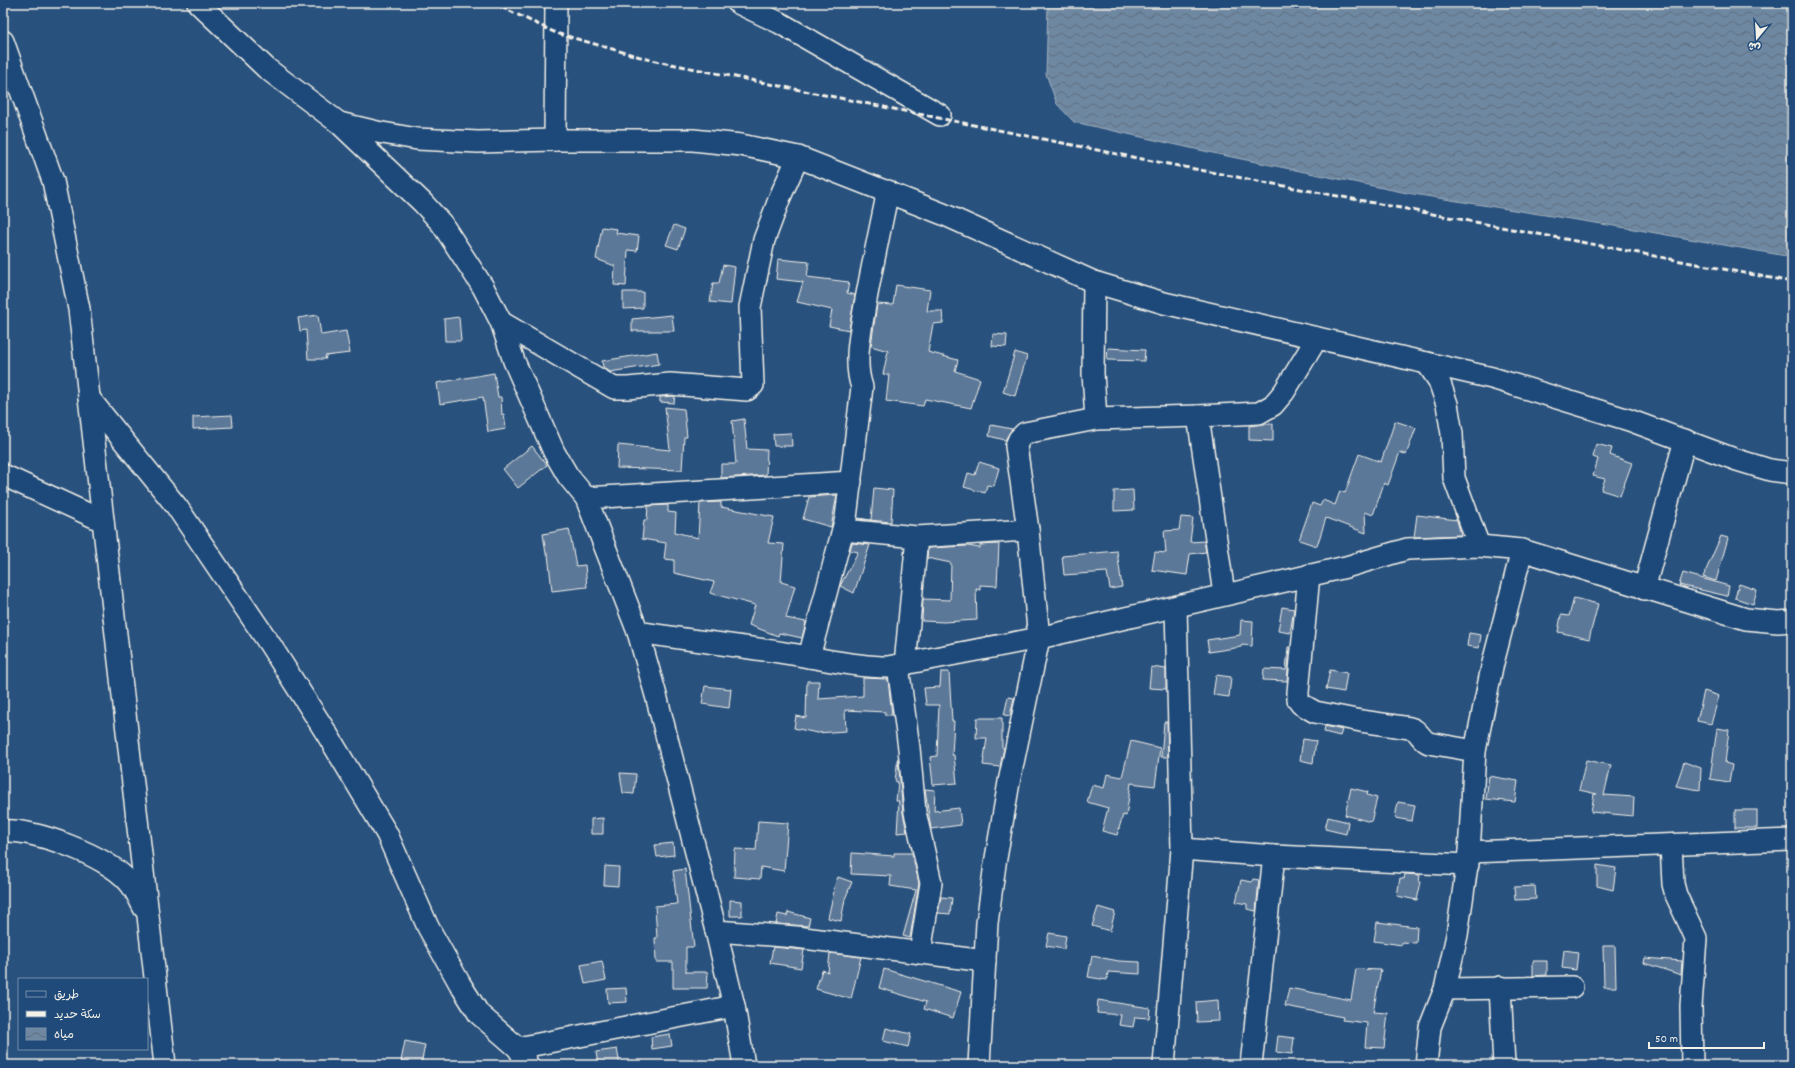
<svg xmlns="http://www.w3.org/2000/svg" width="1795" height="1068" viewBox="0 0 1795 1068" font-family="Dekko,'Playpen Sans Arabic',sans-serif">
  <defs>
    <pattern id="water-waves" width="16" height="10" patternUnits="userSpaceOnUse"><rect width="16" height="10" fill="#6e88a2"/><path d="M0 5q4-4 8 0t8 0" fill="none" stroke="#5f6e7d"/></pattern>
  </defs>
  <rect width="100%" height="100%" fill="#28517e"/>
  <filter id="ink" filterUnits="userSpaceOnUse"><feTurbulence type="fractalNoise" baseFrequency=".025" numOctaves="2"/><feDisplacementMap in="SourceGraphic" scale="8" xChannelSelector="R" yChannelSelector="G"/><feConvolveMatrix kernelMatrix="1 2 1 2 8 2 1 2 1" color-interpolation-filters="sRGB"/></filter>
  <g filter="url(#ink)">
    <!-- water -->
    <polygon fill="url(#water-waves)" stroke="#a4b2be" points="1048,3 1792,3 1792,257 1633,229 1407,193 1222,155 1074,122 1057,104 1046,74"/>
    <!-- building -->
    <g fill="#5b7899" stroke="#f4f1e8">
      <polygon points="674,225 685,229 678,249 666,245"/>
      <polygon points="602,227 617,229 616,233 639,236 637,251 628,250 626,286 614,285 615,266 596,259"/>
      <polygon points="778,259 809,262 807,277 849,282 847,293 855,295 849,330 829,326 832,310 797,302 803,282 776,279"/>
      <polygon points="723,265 735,267 731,304 710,302 713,283 719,283"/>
      <polygon points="896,285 930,290 927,311 942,311 943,323 933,324 928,352 958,360 955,371 980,379 971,408 925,399 923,406 886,401 889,375 883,374 888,351 871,346 877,304 893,305"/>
      <polygon points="623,292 643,292 643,308 623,309"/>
      <polygon points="318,315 321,335 346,331 350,353 325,356 326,359 308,359 306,330 300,331 298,318"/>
      <polygon points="672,315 674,331 632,331 632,319"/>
      <polygon points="459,317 461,341 445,341 444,319"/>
      <polygon points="993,334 1007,335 1006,347 992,346"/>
      <polygon points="1108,348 1145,350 1144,361 1107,360"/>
      <polygon points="657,352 659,364 610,372 603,367 602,361"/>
      <polygon points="1015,352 1027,356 1015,396 1003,392"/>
      <polygon points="494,373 498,397 501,397 502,415 504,414 506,429 488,432 483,397 440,404 437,383"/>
      <polygon points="675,396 674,403 660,402 660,397"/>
      <polygon points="665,407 684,409 687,437 684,437 682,470 617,468 618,445 670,450"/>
      <polygon points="232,415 233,427 193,429 193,417"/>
      <polygon points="744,419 747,449 767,450 766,475 721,478 721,464 736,464 732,421"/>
      <polygon points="1395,421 1416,428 1406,455 1400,452 1388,485 1384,483 1373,515 1365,512 1366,533 1326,518 1317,546 1299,540 1312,503 1320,506 1323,500 1335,505 1340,491 1345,493 1359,454 1381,462"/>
      <polygon points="1263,424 1273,424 1273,441 1249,440 1249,426"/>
      <polygon points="991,425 1012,429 1005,440 989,436"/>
      <polygon points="791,433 792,446 774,446 773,434"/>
      <polygon points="1596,444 1612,448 1610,455 1632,463 1620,496 1601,490 1605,479 1593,476 1598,459 1593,457"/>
      <polygon points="532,446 547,465 518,488 503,469"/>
      <polygon points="979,462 999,468 994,486 987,485 985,493 964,487 968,473 975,475"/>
      <polygon points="874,488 893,490 891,522 858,519 858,518 871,520"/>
      <polygon points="1133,490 1134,510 1114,511 1114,491"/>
      <polygon points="837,495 831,527 803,519 809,497"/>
      <polygon points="721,502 721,507 774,517 768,543 784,544 781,582 795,586 786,618 806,622 802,638 779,633 778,636 749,625 755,605 710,593 714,582 674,573 674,560 664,559 666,543 642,539 644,520 647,520 648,506 668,505 668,512 676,513 675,532 698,538 700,503"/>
      <polygon points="1417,515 1457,520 1461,535 1414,537"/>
      <polygon points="1181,517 1193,518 1190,542 1204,541 1206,552 1190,554 1187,575 1152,570 1155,552 1166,553 1164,531 1179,530"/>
      <polygon points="569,529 576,566 585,565 587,587 552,591 548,554 546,554 543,534"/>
      <polygon points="1721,536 1728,538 1716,581 1703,577"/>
      <polygon points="852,543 870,545 854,593 840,586 858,552 850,550"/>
      <polygon points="999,544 997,586 980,585 980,590 976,589 977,620 944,622 922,621 923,599 950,600 951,563 927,558 928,548 968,546 980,548 980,545"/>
      <polygon points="1117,551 1122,587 1110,589 1107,572 1064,575 1062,556"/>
      <polygon points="1683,573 1729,586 1727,596 1679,585"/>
      <polygon points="1739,584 1757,590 1753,604 1735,598"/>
      <polygon points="1574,598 1598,604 1589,639 1558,632 1561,615 1569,616"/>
      <polygon points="1282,607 1294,609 1290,633 1278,631"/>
      <polygon points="1241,620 1253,621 1252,646 1242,645 1241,647 1209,652 1207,640 1240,635"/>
      <polygon points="1469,633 1481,635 1479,648 1467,646"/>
      <polygon points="1288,647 1290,647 1287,681 1263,680 1264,669 1286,670"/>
      <polygon points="1151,667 1166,669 1166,689 1149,688"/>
      <polygon points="1330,670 1347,673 1344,692 1326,689"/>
      <polygon points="941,672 949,672 952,721 954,721 952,755 954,755 957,783 933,785 930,757 937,756 939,705 926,705 924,688 940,687"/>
      <polygon points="1216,675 1231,677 1229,697 1213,695"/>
      <polygon points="863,678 888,679 892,715 885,715 885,712 845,710 846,731 817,733 794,728 796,716 806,718 807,681 819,681 818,699 863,696"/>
      <polygon points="705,686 731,689 729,708 702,704"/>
      <polygon points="1704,691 1719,696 1711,724 1697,721"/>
      <polygon points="1008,697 1014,698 1010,716 1004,715"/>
      <polygon points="977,718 1002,718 1002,747 1004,748 1000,767 983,765 987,738 976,738"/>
      <polygon points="1164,722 1167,722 1168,757 1161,757"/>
      <polygon points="1325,726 1342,730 1340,736 1324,732"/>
      <polygon points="1717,728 1729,730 1725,763 1732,765 1729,782 1710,779"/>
      <polygon points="1303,739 1316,741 1313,763 1300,760"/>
      <polygon points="1131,741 1160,748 1155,786 1131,783 1126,816 1123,815 1117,835 1102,831 1108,808 1087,802 1092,785 1104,788 1107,774 1122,777"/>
      <polygon points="898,758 903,813 907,832 897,833 899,801 896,801 898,782 895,781"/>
      <polygon points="1586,760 1611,765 1604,795 1634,797 1633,816 1591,812 1594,794 1597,794 1579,790"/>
      <polygon points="1684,762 1701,768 1700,790 1676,786"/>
      <polygon points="620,773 636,774 634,794 623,793"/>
      <polygon points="1489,776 1518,781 1515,802 1486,799"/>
      <polygon points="1351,788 1368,792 1367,795 1377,798 1371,822 1345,815"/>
      <polygon points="925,789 935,790 934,811 959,808 961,825 931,829"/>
      <polygon points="1398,802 1415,805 1412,821 1395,818"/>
      <rect x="1735" y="810" width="22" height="18"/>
      <polygon points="1328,817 1348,822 1346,834 1325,829"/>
      <polygon points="603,818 603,834 591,834 591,819"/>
      <polygon points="758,821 788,823 784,871 761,867 760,879 734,877 735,849 756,850"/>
      <polygon points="673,843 674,855 657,857 655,845"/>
      <polygon points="852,853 894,856 894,853 912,853 919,883 910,938 903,936 916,890 890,886 891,876 851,874"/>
      <polygon points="1597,865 1616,868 1613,890 1597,886"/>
      <polygon points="605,866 619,867 618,886 604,885"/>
      <polygon points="685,869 694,947 686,947 686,972 708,972 707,988 673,988 673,962 656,962 655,938 657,938 655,906 677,904 673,871"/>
      <polygon points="1405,874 1420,875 1419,882 1421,882 1417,900 1397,896 1400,878 1404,879"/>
      <polygon points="838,877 852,882 845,899 841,921 828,918 834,891 833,890"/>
      <polygon points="1253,879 1259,880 1256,911 1247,909 1247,904 1236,902 1241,880 1252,882"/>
      <polygon points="1535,886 1536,899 1515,900 1514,887"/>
      <polygon points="941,897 952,898 950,914 938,913"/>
      <polygon points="730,900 742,901 742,916 730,916"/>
      <polygon points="1098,907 1115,912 1110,931 1092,926"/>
      <polygon points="788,912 810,918 808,926 776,924 778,914 787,916"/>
      <polygon points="1377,922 1417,927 1416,943 1402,942 1402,945 1374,941"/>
      <polygon points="1049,933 1066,936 1064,949 1046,946"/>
      <polygon points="1603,946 1615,946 1616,987 1604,987"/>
      <polygon points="773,947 804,950 801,968 770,963"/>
      <polygon points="1564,950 1578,952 1576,970 1562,968"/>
      <polygon points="830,953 861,957 851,999 816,989 822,970 828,972"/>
      <polygon points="1092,956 1119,961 1140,962 1140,974 1108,972 1107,980 1088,977"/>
      <polygon points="1645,958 1682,961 1681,975 1644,963"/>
      <polygon points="602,961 606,980 585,984 581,965"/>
      <polygon points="1533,961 1547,961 1547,975 1533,976"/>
      <polygon points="884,969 961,992 953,1018 924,1009 926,1002 879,988"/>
      <polygon points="1356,969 1381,970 1373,1012 1388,1013 1384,1048 1365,1047 1367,1023 1342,1020 1343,1017 1285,1006 1289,988 1351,1000"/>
      <polygon points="626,988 627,1002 608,1003 607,989"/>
      <polygon points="1098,1000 1150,1008 1149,1018 1135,1017 1133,1027 1119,1025 1121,1015 1097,1013"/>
      <polygon points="1218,1000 1219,1021 1197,1022 1196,1002"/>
      <polygon points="886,1028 911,1034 908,1047 883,1041"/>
      <polygon points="670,1034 672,1046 652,1049 651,1037"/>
      <polygon points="1278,1036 1294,1038 1292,1054 1276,1052"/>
      <polygon points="405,1041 425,1045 421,1065 401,1061"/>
      <polygon points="617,1049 620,1065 598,1065 596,1052"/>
    </g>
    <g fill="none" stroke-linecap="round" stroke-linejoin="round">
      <!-- minor casing -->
      <g stroke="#f4f1e8" stroke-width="24">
        <g id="minor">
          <polyline points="198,3 266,68 339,123 423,203 442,224 483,287 501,322 514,361 554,452 568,476 586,498 638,632 657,699 716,931 734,1006 744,1065"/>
          <polyline points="738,3 780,23 940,115"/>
          <polyline points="3,41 53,181 79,309 165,1065"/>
          <polyline points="339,123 377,132 417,139 478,142 555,140 693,140 741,145 798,157 943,214 1094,282 1164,303 1492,378 1629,420 1737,460 1770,470 1792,473"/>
          <polyline points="555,140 556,3"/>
          <polyline points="1094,282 1093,373 1096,419"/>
          <polyline points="501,322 614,388 628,388 670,384 747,390 753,385 750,307 764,240 780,197 798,157"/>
          <polyline points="1427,363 1439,381 1447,404 1452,434 1454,478 1479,546"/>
          <polyline points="89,398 177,507 269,643 327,734 387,834 428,927 460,984 479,1014 518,1048 528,1065"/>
          <polyline points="1198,416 1224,594"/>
          <polyline points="3,475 103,521"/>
          <polyline points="586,498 851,482"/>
          <polyline points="843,530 917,537 1028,530"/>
          <path d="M1309 575 1298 692V700L1301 704 1315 712 1361 721 1410 728C1420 730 1420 740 1429 743L1475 751"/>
          <polyline points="1644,589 1685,440"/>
          <path d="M638 632C689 640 740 646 791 654 824 659 855 667 888 667L1039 638 1346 567 1407 549 1479 546 1522 550 1746 619 1778 622 1792 621"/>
          <path d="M809 657 846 518 862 387C853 362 861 330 865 305 872 267 880 229 888 191"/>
          <polyline points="905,665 917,537"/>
          <polyline points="898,666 909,748 915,812 931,883 920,953"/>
          <path d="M3 831C35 829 107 856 128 881 135 888 139 899 144 908"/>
          <polyline points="1671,845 1673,884 1676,895 1696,938 1691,1006 1692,1065"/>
          <polyline points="1182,849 1274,856 1468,865"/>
          <polyline points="1469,852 1792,840"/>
          <polyline points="716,931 796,937 985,961"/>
          <polyline points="1500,987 1504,1065"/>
          <polyline points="1445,989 1572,987"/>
          <polyline points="518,1048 734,1006"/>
          <polyline points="979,1065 987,923 995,864 1009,782 1039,638 1028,530 1016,446 1019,439 1025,433 1096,419 1198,416 1259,413 1273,405 1284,392 1317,338"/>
          <polyline points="1164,1065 1182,849 1176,607"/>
          <polyline points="1251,1065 1274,856"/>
          <polyline points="1426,1065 1430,1027 1445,989 1457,935 1469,852 1475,751 1492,667 1522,550"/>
        </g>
      </g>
      <!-- minor -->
      <use href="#minor" stroke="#1f4a7a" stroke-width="21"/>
      <!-- rail -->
      <polyline stroke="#f4f1e8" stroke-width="3" stroke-dasharray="6 3" stroke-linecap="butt" points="493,3 556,33 651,60 1147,160 1792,282"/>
    </g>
  </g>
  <!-- margin -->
  <rect width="1795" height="1068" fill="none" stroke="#1f4a7a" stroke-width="16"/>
  <rect x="8" y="8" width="1779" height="1052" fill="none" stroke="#f4f1e8" stroke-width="1.5" filter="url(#ink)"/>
  <!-- legend -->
  <rect x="18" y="978" width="130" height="72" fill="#1f4a7a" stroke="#748da6"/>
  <rect x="26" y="991" width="20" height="6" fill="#1f4a7a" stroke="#748da6"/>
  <text x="54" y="998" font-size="12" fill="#f4f1e8">طريق</text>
  <rect x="26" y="1011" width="20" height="6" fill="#f4f1e8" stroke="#748da6"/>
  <text x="54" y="1018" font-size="12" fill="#f4f1e8">سكة حديد</text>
  <rect x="26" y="1028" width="20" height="12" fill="url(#water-waves)" stroke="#748da6"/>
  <text x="54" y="1038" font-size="12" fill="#f4f1e8">مياه</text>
  <!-- north arrow -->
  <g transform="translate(1757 38) rotate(198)" stroke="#1f4a7a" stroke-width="3" paint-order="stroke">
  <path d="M0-3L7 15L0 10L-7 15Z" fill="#f4f1e8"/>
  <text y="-6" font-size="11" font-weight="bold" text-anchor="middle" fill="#f4f1e8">ش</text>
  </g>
  <!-- scale -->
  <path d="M1649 1042v6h115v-6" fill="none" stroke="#f4f1e8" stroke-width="2"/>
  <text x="1655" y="1042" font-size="12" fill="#f4f1e8" stroke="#1f4a7a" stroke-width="3" paint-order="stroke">50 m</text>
</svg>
